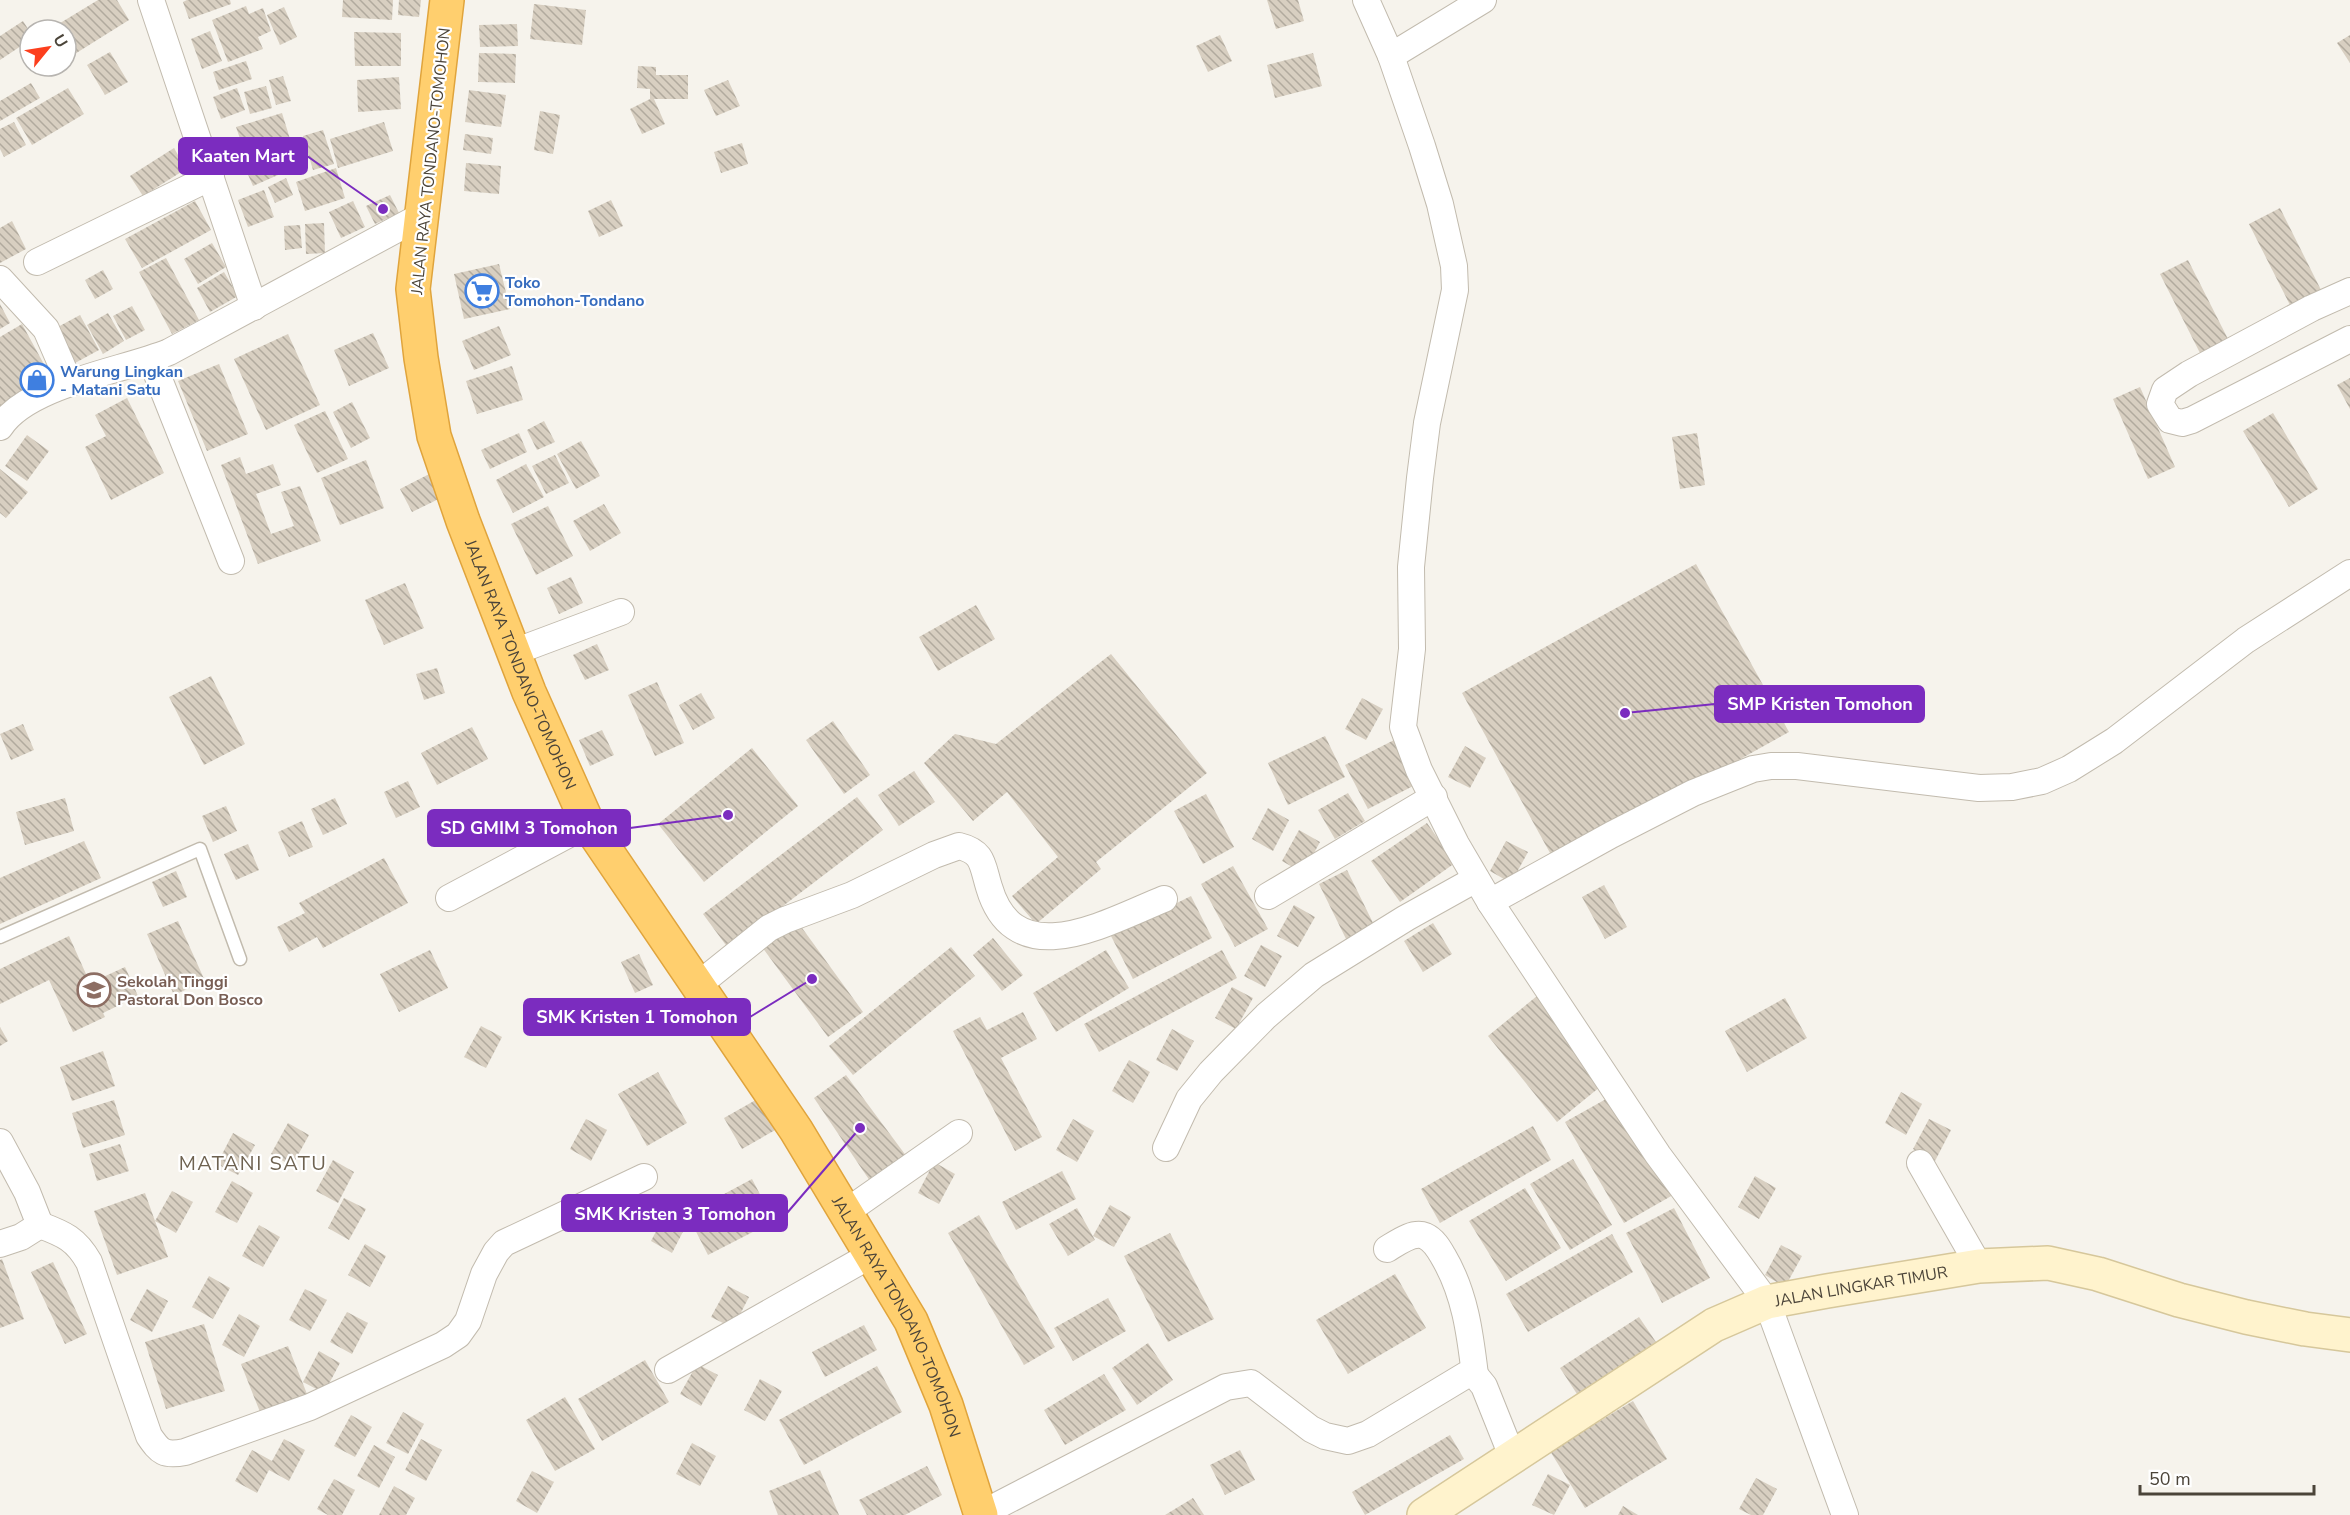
<svg xmlns="http://www.w3.org/2000/svg" width="2350" height="1515" viewBox="0 0 2350 1515" font-family="'Nunito Sans',sans-serif">
  <defs>
    <pattern id="building-back-hatch" width="6" height="6" patternUnits="userSpaceOnUse" patternTransform="scale(1.5)"><rect width="6" height="6" fill="#d8cfc1"/><path d="M-1 5l2 2M0 0l6 6M5-1l2 2" fill="none" stroke="#b1aa9e"/></pattern>
  </defs>
  <rect width="100%" height="100%" fill="#f6f3ec"/>
  <!-- building -->
  <g fill="url(#building-back-hatch)">
    <polygon points="98,0 117,0 129,20 70,57 66,51 66,30 52,28"/>
    <polygon points="187,0 230,0 231,4 189,19 183,2"/>
    <polygon points="343,0 393,0 392,20 342,17"/>
    <polygon points="399,0 421,0 419,17 398,15"/>
    <polygon points="1267,0 1298,0 1304,21 1276,29"/>
    <polygon points="534,4 586,10 582,45 530,39"/>
    <polygon points="246,6 249,14 263,8 271,31 258,37 263,49 228,62 212,20"/>
    <polygon points="284,7 297,37 280,45 267,15"/>
    <polygon points="23,21 30,32 30,40 0,60 0,36"/>
    <polygon points="517,24 518,46 480,47 479,25"/>
    <polygon points="210,31 222,61 202,69 191,39"/>
    <polygon points="354,32 401,33 401,66 355,66"/>
    <polygon points="1220,35 1232,61 1208,72 1196,46"/>
    <polygon points="2350,35 2350,63 2337,43"/>
    <polygon points="110,52 128,82 105,95 87,65"/>
    <polygon points="479,53 516,54 515,83 478,82"/>
    <polygon points="1313,53 1322,86 1275,98 1267,65"/>
    <polygon points="246,61 252,79 219,90 213,72"/>
    <polygon points="638,66 656,67 656,75 688,75 688,99 654,99 665,124 642,134 630,109 650,99 650,89 637,88"/>
    <polygon points="283,76 291,101 276,105 269,80"/>
    <polygon points="399,77 401,109 358,112 357,80"/>
    <polygon points="728,80 740,106 716,116 704,90"/>
    <polygon points="31,83 40,98 0,121 0,101"/>
    <polygon points="266,86 272,108 250,114 244,92"/>
    <polygon points="68,88 84,114 32,145 16,118"/>
    <polygon points="237,88 245,110 221,119 213,97"/>
    <polygon points="469,90 506,95 501,127 465,122"/>
    <polygon points="540,111 560,115 553,154 534,150"/>
    <polygon points="282,113 290,139 245,153 236,127"/>
    <polygon points="14,122 26,145 4,157 0,149 0,129"/>
    <polygon points="384,122 393,151 338,168 330,139"/>
    <polygon points="323,130 334,164 313,170 303,136"/>
    <polygon points="465,134 493,138 491,154 463,150"/>
    <polygon points="297,139 308,162 253,186 243,163"/>
    <polygon points="742,143 748,164 721,173 714,152"/>
    <polygon points="174,148 186,169 143,196 130,176"/>
    <polygon points="466,163 501,166 499,194 464,191"/>
    <polygon points="336,168 345,198 305,211 296,182"/>
    <polygon points="286,178 293,195 275,203 268,187"/>
    <polygon points="264,190 274,217 248,227 238,200"/>
    <polygon points="390,195 399,213 375,224 366,206"/>
    <polygon points="611,200 623,226 599,237 588,211"/>
    <polygon points="195,201 211,230 142,268 125,239"/>
    <polygon points="353,201 365,227 341,238 329,212"/>
    <polygon points="2280,208 2323,294 2292,309 2249,224"/>
    <polygon points="12,221 26,249 0,263 0,228"/>
    <polygon points="324,223 325,253 306,254 305,224"/>
    <polygon points="300,225 302,248 285,250 284,226"/>
    <polygon points="212,243 226,267 198,284 184,259"/>
    <polygon points="166,258 199,320 172,334 139,272"/>
    <polygon points="2188,260 2230,343 2202,357 2160,274"/>
    <polygon points="499,264 510,309 464,319 454,274"/>
    <polygon points="103,270 113,289 95,299 85,280"/>
    <polygon points="224,272 238,296 210,312 197,288"/>
    <polygon points="0,304 10,323 0,329"/>
    <polygon points="132,306 145,330 126,340 113,316"/>
    <polygon points="108,313 124,341 103,354 87,325"/>
    <polygon points="80,315 99,350 75,363 56,328"/>
    <polygon points="22,324 52,379 0,411 0,337"/>
    <polygon points="499,326 511,355 474,370 462,341"/>
    <polygon points="373,333 389,368 349,386 334,350"/>
    <polygon points="288,334 320,405 266,430 234,359"/>
    <polygon points="219,364 248,434 207,451 178,381"/>
    <polygon points="512,366 523,400 477,414 466,381"/>
    <polygon points="2350,378 2350,409 2337,385"/>
    <polygon points="2140,387 2175,467 2148,479 2113,399"/>
    <polygon points="127,398 164,473 111,500 85,447 106,436 95,415"/>
    <polygon points="352,402 370,438 351,448 333,412"/>
    <polygon points="325,411 348,459 317,473 294,425"/>
    <polygon points="2273,413 2318,489 2289,507 2243,431"/>
    <polygon points="544,421 555,442 537,450 527,430"/>
    <polygon points="519,433 527,452 490,469 481,450"/>
    <polygon points="1697,433 1705,485 1680,489 1672,437"/>
    <polygon points="27,435 49,451 27,481 5,466"/>
    <polygon points="581,441 600,476 576,489 557,454"/>
    <polygon points="555,455 569,483 546,494 532,466"/>
    <polygon points="240,457 246,474 273,464 281,485 256,494 271,534 294,526 281,492 300,486 321,541 258,564 221,465"/>
    <polygon points="366,460 384,508 340,525 321,478"/>
    <polygon points="526,464 544,497 513,513 496,480"/>
    <polygon points="0,469 28,492 6,518 0,513"/>
    <polygon points="439,469 451,493 412,512 400,489"/>
    <polygon points="604,504 621,533 590,551 573,521"/>
    <polygon points="548,506 573,556 536,575 511,524"/>
    <polygon points="1696,564 1789,732 1555,862 1462,693"/>
    <polygon points="571,577 583,603 559,614 547,588"/>
    <polygon points="405,583 424,628 384,645 365,600"/>
    <polygon points="976,605 995,639 938,671 919,637"/>
    <polygon points="597,644 609,670 585,680 573,655"/>
    <polygon points="1111,654 1207,773 1096,862 1101,869 1036,924 1012,896 1058,857 1007,792 973,821 924,763 955,734 996,744"/>
    <polygon points="437,668 445,693 424,700 416,674"/>
    <polygon points="211,676 245,744 204,765 169,697"/>
    <polygon points="657,682 684,743 655,756 628,695"/>
    <polygon points="701,693 715,718 693,730 679,705"/>
    <polygon points="1362,698 1383,709 1366,740 1345,729"/>
    <polygon points="833,721 870,775 844,794 806,740"/>
    <polygon points="23,724 34,750 11,760 0,734"/>
    <polygon points="472,727 488,759 437,785 421,753"/>
    <polygon points="602,730 614,755 590,766 579,740"/>
    <polygon points="1325,736 1345,777 1288,805 1268,763"/>
    <polygon points="1398,738 1421,782 1368,809 1345,765"/>
    <polygon points="1465,746 1486,758 1470,788 1448,777"/>
    <polygon points="752,748 798,806 704,882 658,824"/>
    <polygon points="914,771 935,802 899,826 878,795"/>
    <polygon points="408,781 420,807 396,818 384,792"/>
    <polygon points="1348,793 1365,821 1335,839 1318,810"/>
    <polygon points="1206,794 1234,847 1203,864 1174,811"/>
    <polygon points="857,797 883,830 728,948 703,914"/>
    <polygon points="65,798 74,831 25,845 16,812"/>
    <polygon points="335,798 347,824 323,835 311,809"/>
    <polygon points="226,806 237,831 213,842 202,816"/>
    <polygon points="1268,808 1289,820 1273,851 1252,839"/>
    <polygon points="302,821 313,847 289,857 278,832"/>
    <polygon points="1427,823 1455,863 1400,902 1371,861"/>
    <polygon points="1299,830 1320,842 1303,873 1282,861"/>
    <polygon points="84,841 101,878 0,924 0,878"/>
    <polygon points="1506,841 1528,852 1511,883 1490,871"/>
    <polygon points="248,844 259,870 236,880 224,854"/>
    <polygon points="384,858 408,903 323,948 317,937 289,952 277,927 305,913 299,903"/>
    <polygon points="1233,866 1268,929 1235,947 1201,884"/>
    <polygon points="1347,870 1377,931 1349,945 1319,884"/>
    <polygon points="176,871 187,897 163,907 152,882"/>
    <polygon points="1604,885 1627,927 1605,939 1582,897"/>
    <polygon points="1191,896 1212,938 1133,979 1111,936"/>
    <polygon points="1294,905 1315,917 1298,947 1277,936"/>
    <polygon points="178,921 205,981 174,995 147,934"/>
    <polygon points="797,921 863,1012 828,1037 762,947"/>
    <polygon points="1433,923 1452,954 1423,972 1404,941"/>
    <polygon points="69,936 90,983 125,967 138,996 103,1013 105,1017 73,1032 49,980 0,1004 0,969"/>
    <polygon points="993,938 1023,975 1002,991 973,955"/>
    <polygon points="1261,945 1282,956 1265,987 1244,976"/>
    <polygon points="951,947 975,976 853,1075 829,1046"/>
    <polygon points="430,950 448,988 399,1012 380,974"/>
    <polygon points="1106,950 1129,988 1056,1032 1033,993"/>
    <polygon points="1222,950 1237,978 1099,1052 1084,1024"/>
    <polygon points="639,954 653,985 635,993 621,962"/>
    <polygon points="1232,987 1253,998 1236,1029 1215,1018"/>
    <polygon points="1537,996 1606,1082 1557,1122 1488,1036"/>
    <polygon points="1785,998 1807,1038 1747,1072 1725,1031"/>
    <polygon points="1023,1012 1037,1039 1001,1058 1042,1137 1015,1151 953,1031 980,1017 987,1030"/>
    <polygon points="481,1026 502,1037 486,1068 464,1057"/>
    <polygon points="0,1027 8,1041 0,1046"/>
    <polygon points="1172,1029 1194,1041 1177,1071 1156,1060"/>
    <polygon points="103,1051 115,1086 72,1101 60,1067"/>
    <polygon points="1129,1060 1150,1072 1133,1103 1112,1091"/>
    <polygon points="658,1072 687,1123 647,1146 618,1094"/>
    <polygon points="846,1075 907,1157 870,1181 814,1098"/>
    <polygon points="1901,1092 1922,1104 1906,1135 1885,1123"/>
    <polygon points="766,1094 784,1125 742,1149 724,1118"/>
    <polygon points="1615,1094 1673,1195 1624,1223 1565,1122"/>
    <polygon points="114,1100 125,1135 83,1148 72,1113"/>
    <polygon points="586,1119 607,1130 591,1161 570,1149"/>
    <polygon points="1073,1119 1094,1131 1077,1162 1056,1150"/>
    <polygon points="1929,1119 1951,1130 1935,1161 1913,1149"/>
    <polygon points="288,1123 309,1135 292,1166 271,1154"/>
    <polygon points="1533,1126 1551,1160 1440,1223 1421,1189"/>
    <polygon points="233,1133 255,1145 238,1175 217,1164"/>
    <polygon points="120,1144 129,1171 97,1181 89,1154"/>
    <polygon points="1573,1159 1612,1225 1570,1250 1530,1184"/>
    <polygon points="333,1160 354,1172 338,1203 316,1191"/>
    <polygon points="934,1162 955,1174 939,1204 918,1193"/>
    <polygon points="1062,1171 1076,1199 1016,1230 1002,1202"/>
    <polygon points="1755,1176 1776,1188 1759,1219 1738,1207"/>
    <polygon points="752,1179 774,1221 708,1255 687,1214"/>
    <polygon points="232,1181 253,1193 237,1223 215,1212"/>
    <polygon points="1525,1188 1561,1248 1506,1281 1469,1221"/>
    <polygon points="172,1191 193,1202 176,1233 155,1221 168,1257 117,1275 94,1211 145,1193 155,1221"/>
    <polygon points="344,1198 366,1209 349,1240 328,1228"/>
    <polygon points="1110,1205 1131,1217 1114,1247 1093,1236"/>
    <polygon points="1077,1208 1095,1240 1068,1256 1049,1224"/>
    <polygon points="1674,1208 1710,1278 1662,1303 1626,1233"/>
    <polygon points="667,1210 688,1222 672,1253 651,1241"/>
    <polygon points="979,1215 1055,1347 1024,1365 948,1233"/>
    <polygon points="259,1225 280,1237 263,1267 242,1256"/>
    <polygon points="1170,1233 1214,1319 1168,1342 1124,1256"/>
    <polygon points="1612,1234 1633,1272 1528,1332 1506,1294"/>
    <polygon points="365,1244 386,1256 370,1287 348,1275"/>
    <polygon points="1781,1245 1802,1256 1785,1287 1765,1275"/>
    <polygon points="2,1259 24,1319 0,1328 0,1260"/>
    <polygon points="53,1262 87,1334 65,1344 31,1272"/>
    <polygon points="1395,1274 1426,1328 1348,1374 1316,1320"/>
    <polygon points="209,1276 230,1288 213,1319 192,1307"/>
    <polygon points="728,1286 749,1297 733,1328 711,1317"/>
    <polygon points="147,1289 168,1301 152,1332 130,1320"/>
    <polygon points="305,1289 327,1300 310,1331 289,1320"/>
    <polygon points="1108,1298 1126,1331 1073,1361 1054,1328"/>
    <polygon points="347,1312 368,1323 352,1354 330,1342"/>
    <polygon points="239,1314 260,1326 244,1357 222,1345"/>
    <polygon points="1639,1317 1656,1342 1577,1394 1560,1368"/>
    <polygon points="204,1324 225,1391 166,1409 145,1342"/>
    <polygon points="864,1325 877,1350 825,1377 812,1352"/>
    <polygon points="1148,1343 1173,1380 1137,1405 1112,1368"/>
    <polygon points="288,1346 307,1394 260,1412 241,1364"/>
    <polygon points="319,1351 340,1363 324,1393 303,1382"/>
    <polygon points="645,1360 669,1402 602,1441 578,1399"/>
    <polygon points="697,1364 718,1375 701,1406 680,1394"/>
    <polygon points="877,1366 902,1412 804,1465 779,1420"/>
    <polygon points="1104,1374 1126,1410 1065,1445 1044,1410"/>
    <polygon points="760,1379 782,1391 765,1421 744,1410"/>
    <polygon points="565,1397 595,1449 555,1471 526,1420"/>
    <polygon points="1633,1401 1667,1459 1585,1508 1550,1451"/>
    <polygon points="403,1412 424,1424 408,1454 386,1443"/>
    <polygon points="351,1415 372,1427 355,1457 334,1446"/>
    <polygon points="1450,1435 1464,1459 1365,1515 1352,1492"/>
    <polygon points="284,1439 305,1450 289,1481 269,1470 257,1493 235,1481 252,1450 272,1461"/>
    <polygon points="421,1439 442,1450 426,1481 405,1470"/>
    <polygon points="692,1443 716,1456 700,1486 676,1474"/>
    <polygon points="374,1445 395,1457 379,1488 357,1476"/>
    <polygon points="1240,1450 1255,1480 1225,1495 1210,1465"/>
    <polygon points="927,1466 942,1495 905,1515 867,1515 859,1500"/>
    <polygon points="820,1470 839,1515 778,1515 769,1491"/>
    <polygon points="532,1471 554,1482 537,1513 516,1501"/>
    <polygon points="1548,1474 1570,1485 1554,1515 1532,1505"/>
    <polygon points="1756,1478 1777,1489 1763,1515 1751,1515 1739,1509"/>
    <polygon points="334,1479 355,1490 342,1515 328,1515 317,1509"/>
    <polygon points="394,1486 415,1498 406,1515 379,1515"/>
    <polygon points="1193,1498 1204,1515 1165,1515"/>
    <polygon points="1623,1506 1638,1515 1618,1515"/>
  </g>
  <g fill="none" stroke-linecap="round" stroke-linejoin="round">
    <!-- lane casing -->
    <g stroke="#c2bbae" stroke-width="15">
      <polyline id="lane" points="0,937 200,849 240,959"/>
    </g>
    <!-- street casing -->
    <g stroke="#c2bbae" stroke-width="28">
      <g id="street">
        <polyline points="151,0 254,307"/>
        <polyline points="1366,0 1391,56 1422,146 1440,204 1454,266 1455,290 1427,423 1420,478 1411,567 1412,649 1403,727 1419,770 1456,844 1490,902 1658,1155 1767,1302 1845,1515"/>
        <polyline points="1391,56 1483,0"/>
        <polyline points="37,262 211,177"/>
        <polyline points="0,279 46,329 69,382"/>
        <polyline points="2350,291 2312,308 2189,374 2165,390 2160,404 2170,420 2182,423 2192,420 2350,339"/>
        <polyline points="151,359 231,561"/>
        <path d="M0 427C28 384 123 371 169 352L423 215"/>
        <polyline points="514,652 621,612"/>
        <polyline points="1268,896 1434,797"/>
        <polyline points="449,898 588,824"/>
        <polyline points="1490,902 1611,835 1693,793 1753,769 1771,766 1797,766 1979,788 2012,787 2042,781 2069,769 2114,741 2246,640 2350,573"/>
        <path d="M698 985 769 928 785 920 852 895 934 855 959 846C984 852 982 865 989 887 1015 976 1107 922 1164 899"/>
        <polyline points="0,1142 27,1192 40,1225"/>
        <polyline points="1166,1148 1189,1099 1211,1072 1266,1016 1314,975 1406,918 1476,879"/>
        <polyline points="1920,1163 1979,1266"/>
        <polyline points="846,1212 959,1133"/>
        <path d="M40 1225C64 1234 76 1239 89 1262L149 1436C160 1452 164 1456 185 1452L310 1407 443 1345 458 1335 468 1321 484 1274 496 1252 504 1243 644 1177"/>
        <polyline points="0,1244 21,1237 40,1225"/>
        <path d="M1387 1249C1397 1243 1413 1231 1425 1236 1434 1240 1439 1249 1443 1256 1465 1293 1470 1333 1475 1375"/>
        <polyline points="668,1370 871,1255"/>
        <polyline points="981,1514 1226,1387 1251,1383 1311,1429 1325,1436 1348,1441 1368,1434 1466,1375 1475,1375 1484,1386 1512,1456"/>
      </g>
    </g>
    <!-- secondary casing -->
    <g stroke="#d6c79b" stroke-width="36">
      <g id="secondary">
        <path id="s1" d="M1424 1515 1714 1325 1767 1302 1827 1291 1979 1266 2048 1263 2098 1274 2179 1300 2246 1317 2305 1329 2350 1335"/>
      </g>
    </g>
    <!-- highway casing -->
    <g stroke="#e0a43c" stroke-width="36">
      <g id="highway">
        <path id="s2" d="M447 0 413 289 421 358 434 436 463 521 529 692 588 824 796 1130 911 1321 946 1405 981 1515"/>
      </g>
    </g>
    <!-- lane -->
    <use href="#lane" stroke="#fff" stroke-width="12"/>
    <!-- street -->
    <use href="#street" stroke="#fff" stroke-width="26"/>
    <!-- secondary -->
    <use href="#secondary" stroke="#fff3cd" stroke-width="33"/>
    <!-- highway -->
    <use href="#highway" stroke="#ffcf6e" stroke-width="33"/>
  </g>
  <!-- icons -->
  <defs>
    <g id="supermarket-ring" transform="scale(1.725)"><circle r="9.5" fill="#fff" stroke="#3f7fe0" stroke-width="1.5"/><path d="M-6-5.5h2.5l.6 2H6L4.5 2H-2.5L-4.4-4H-6ZM-1.5 3.2a1.3 1.3 0 1 0 .1 0ZM3 3.2a1.3 1.3 0 1 0 .1 0Z" fill="#3f7fe0"/></g>
    <g id="shop-ring" transform="scale(1.725)"><circle r="9.5" fill="#fff" stroke="#3f7fe0" stroke-width="1.5"/><path d="M-5-2.5h2.3a2.7 3.5 0 0 1 5.4 0H5L5.5 6h-11ZM-1.5-2.5h3a1.5 2.3 0 0 0-3 0Z" fill="#3f7fe0"/></g>
    <g id="university-ring" transform="scale(1.725)"><circle r="9.5" fill="#fff" stroke="#8d6e63" stroke-width="1.5"/><path d="M0-5L7-2L0 1L-7-2ZM-4 1L0 2.5L4 1V4Q0 6-4 4Z" fill="#8d6e63"/></g>
  </defs>
  <g fill-rule="evenodd">
    <use href="#supermarket-ring" x="482" y="291"/>
    <use href="#shop-ring" x="37" y="380"/>
    <use href="#university-ring" x="94" y="990"/>
  </g>
  <g text-anchor="middle" stroke-width="4.5" stroke-linejoin="round" paint-order="stroke">
    <!-- street labels -->
    <g font-size="16" fill="#4b4439" stroke="#fff">
      <text transform="translate(430 161) rotate(-84)" y="6">JALAN RAYA TONDANO-TOMOHON</text>
      <text dy="6" stroke="none"><textPath href="#s2" startOffset="684">JALAN RAYA TONDANO-TOMOHON</textPath></text>
      <text dy="6" stroke="none"><textPath href="#s1" startOffset="500">JALAN LINGKAR TIMUR</textPath></text>
      <text dy="6" stroke="none"><textPath href="#s2" startOffset="1440">JALAN RAYA TONDANO-TOMOHON</textPath></text>
    </g>
    <!-- shop labels -->
    <g font-size="16" font-weight="bold" fill="#366cbe" stroke="#fff" text-anchor="start">
      <text x="505" y="288">Toko<tspan x="505" dy="18">Tomohon-Tondano</tspan></text>
      <text x="60" y="377">Warung Lingkan<tspan x="60" dy="18">- Matani Satu</tspan></text>
    </g>
    <!-- education labels -->
    <g font-size="16" font-weight="bold" fill="#785e54" stroke="#fff" text-anchor="start">
      <text x="117" y="987">Sekolah Tinggi<tspan x="117" dy="18">Pastoral Don Bosco</tspan></text>
    </g>
    <!-- quarter labels -->
    <g font-size="20" letter-spacing="1.5" fill="#6e6250" stroke="#fff">
      <text x="253" y="1170">MATANI SATU</text>
    </g>
  </g>
  <!-- callouts -->
  <path fill="none" stroke="#7b2cbf" stroke-width="2" d="M383 209L307 156M1625 713L1715 704M728 815L630 828M812 979L750 1017M860 1128L787 1213"/>
  <g fill="#7b2cbf" stroke="#fff" stroke-width="2">
    <circle cx="383" cy="209" r="6"/>
    <circle cx="1625" cy="713" r="6"/>
    <circle cx="728" cy="815" r="6"/>
    <circle cx="812" cy="979" r="6"/>
    <circle cx="860" cy="1128" r="6"/>
  </g>
  <g fill="#7b2cbf" stroke="#7b2cbf" stroke-width="2">
    <rect x="179" y="138" width="128" height="36" rx="6"/>
    <rect x="1715" y="686" width="209" height="36" rx="6"/>
    <rect x="428" y="810" width="202" height="36" rx="6"/>
    <rect x="524" y="999" width="226" height="36" rx="6"/>
    <rect x="562" y="1195" width="225" height="36" rx="6"/>
  </g>
  <g font-size="18" text-anchor="middle" font-weight="bold" fill="#fff">
    <text x="243" y="162">Kaaten Mart</text>
    <text x="1820" y="710">SMP Kristen Tomohon</text>
    <text x="529" y="834">SD GMIM 3 Tomohon</text>
    <text x="637" y="1023">SMK Kristen 1 Tomohon</text>
    <text x="675" y="1220">SMK Kristen 3 Tomohon</text>
  </g>
  <!-- north arrow -->
  <g transform="translate(48 48) rotate(60)"><circle r="28" fill="#ffffff" stroke="#b7b4b0" stroke-width="1.5"/>
  <path d="M0-4.5L10 22L0 15L-10 22Z" fill="#fc3f1d"/>
  <text y="-9" font-size="16" font-weight="bold" text-anchor="middle" fill="#4b4439">U</text>
  </g>
  <!-- scale -->
  <path d="M2140 1485v9h174v-9" fill="none" stroke="#4b4439" stroke-width="3"/>
  <text x="2149" y="1485" font-size="18" fill="#4b4439" stroke="#ffffff" stroke-width="4.5" paint-order="stroke">50 m</text>
</svg>
